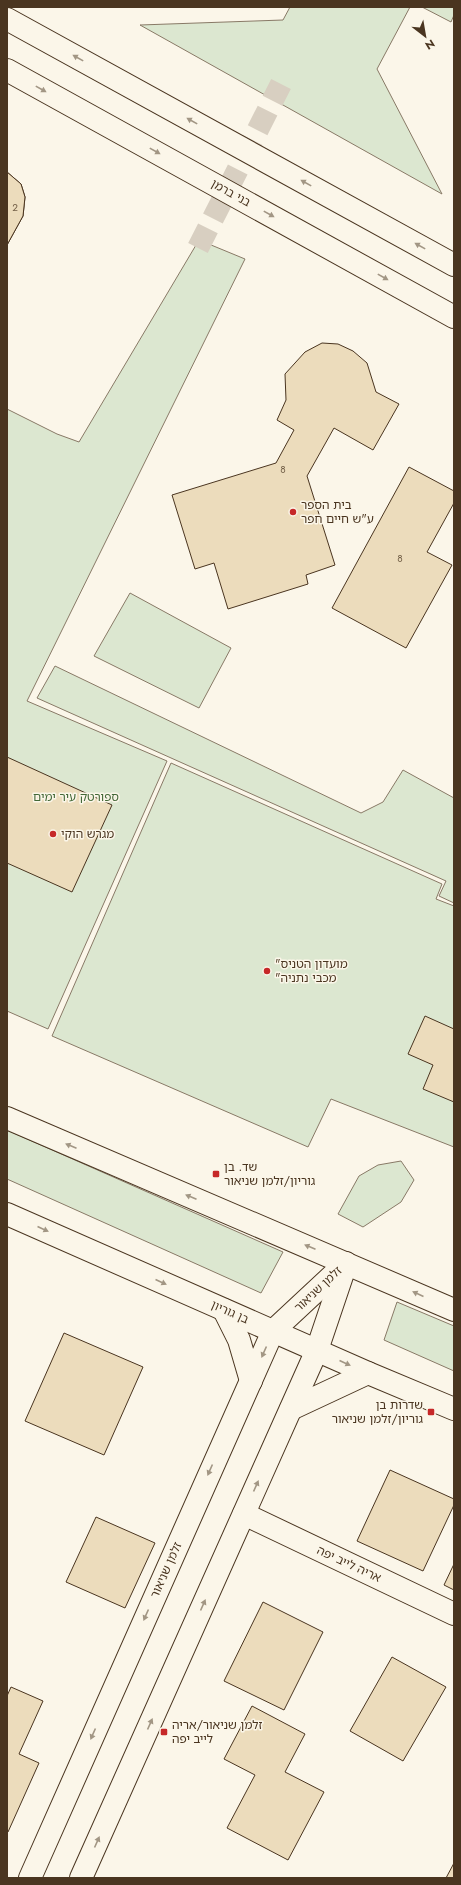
<svg xmlns="http://www.w3.org/2000/svg" width="461" height="1885" viewBox="0 0 461 1885" font-family="Jost,'Noto Sans Hebrew',sans-serif">
  <rect width="100%" height="100%" fill="#fbf6e9"/>
  <!-- green -->
  <g fill="#dce7d0" stroke="#887966">
    <polygon points="290,7 410,7 377,69 442,194 140,25 283,20"/>
    <polygon points="422,7 454,7 454,15 451,22"/>
    <polygon points="199,240 245,259 27,701 167,761 48,1029 7,1011 7,409 57,434 79,442"/>
    <polygon points="130,593 231,648 199,708 94,656"/>
    <polygon points="55,666 361,813 383,802 403,770 454,798 454,903 439,896 446,881 37,698"/>
    <polygon points="171,763 442,884 436,899 454,906 454,1147 331,1099 308,1147 52,1036"/>
    <polygon points="7,1130 283,1252 261,1293 7,1179"/>
    <polygon points="401,1161 414,1180 401,1202 363,1227 338,1214 359,1176 378,1165"/>
    <polygon points="397,1302 454,1326 454,1371 384,1340"/>
  </g>
  <!-- building -->
  <g fill="#ecdcbc" stroke="#4a3520">
    <polygon points="7,172 21,184 25,197 23,216 7,245"/>
    <polygon points="7,172 21,184 25,197 23,216 7,245"/>
    <polygon points="322,343 338,344 353,351 367,363 376,392 399,404 373,450 334,428 307,476 335,565 306,575 308,584 228,609 214,563 195,569 172,495 276,463 294,430 277,420 286,400 285,374 305,352"/>
    <polygon points="409,467 454,491 454,503 427,552 452,565 406,648 332,608"/>
    <polygon points="7,757 112,805 72,892 7,863"/>
    <polygon points="425,1016 454,1029 454,1102 423,1089 433,1065 408,1054"/>
    <polygon points="64,1333 143,1367 104,1455 25,1421"/>
    <polygon points="390,1470 454,1499 454,1505 423,1571 357,1541"/>
    <polygon points="96,1517 155,1543 125,1608 66,1582"/>
    <polygon points="454,1564 454,1590 444,1585"/>
    <polygon points="263,1602 323,1632 284,1710 224,1681"/>
    <polygon points="392,1657 446,1687 403,1761 350,1731"/>
    <polygon points="11,1687 43,1701 19,1754 39,1763 8,1832 7,1831 7,1696"/>
    <polygon points="252,1706 305,1734 285,1772 324,1792 288,1860 227,1828 255,1775 224,1759"/>
    <polygon points="454,1863 454,1878 446,1878"/>
  </g>
  <g fill="none" stroke-linecap="round" stroke-linejoin="round">
    <!-- minor-tunnel -->
    <polyline stroke="#d8cfc1" stroke-width="22" stroke-dasharray="22 11" stroke-linecap="butt" points="198,248 281,84"/>
    <!-- minor casing -->
    <g stroke="#4a3520" stroke-width="24">
      <g id="minor">
        <polyline points="7,19 454,265"/>
        <polyline points="7,70 454,317"/>
        <polyline points="244,1514 454,1614"/>
        <polyline points="30,1878 273,1331 346,1263"/>
        <polyline points="81,1878 317,1350 346,1264"/>
      </g>
    </g>
    <!-- major casing -->
    <g stroke="#4a3520" stroke-width="24">
      <g id="major">
        <polyline points="7,1118 454,1310"/>
        <polyline points="7,1214 368,1373 454,1409"/>
        <polyline points="224,1310 239,1340 251,1381"/>
        <polyline points="291,1409 368,1373"/>
      </g>
    </g>
    <!-- minor -->
    <use href="#minor" stroke="#fbf6e9" stroke-width="22"/>
    <!-- major -->
    <use href="#major" stroke="#fbf6e9" stroke-width="22"/>
  </g>
  <!-- one-way arrows -->
  <defs><path id="oneway-solid" d="M-6-.8H1V-3.2L6.5 0L1 3.2V.8H-6Z"/></defs>
  <g fill="#a29684">
    <use href="#oneway-solid" transform="translate(78 58) rotate(-151)"/>
    <use href="#oneway-solid" transform="translate(41 89) rotate(29)"/>
    <use href="#oneway-solid" transform="translate(192 121) rotate(-151)"/>
    <use href="#oneway-solid" transform="translate(155 151) rotate(29)"/>
    <use href="#oneway-solid" transform="translate(306 183) rotate(-151)"/>
    <use href="#oneway-solid" transform="translate(269 214) rotate(29)"/>
    <use href="#oneway-solid" transform="translate(420 246) rotate(-151)"/>
    <use href="#oneway-solid" transform="translate(383 277) rotate(29)"/>
    <use href="#oneway-solid" transform="translate(71 1146) rotate(-157)"/>
    <use href="#oneway-solid" transform="translate(191 1197) rotate(-157)"/>
    <use href="#oneway-solid" transform="translate(43 1229) rotate(24)"/>
    <use href="#oneway-solid" transform="translate(310 1247) rotate(-157)"/>
    <use href="#oneway-solid" transform="translate(161 1282) rotate(24)"/>
    <use href="#oneway-solid" transform="translate(418 1294) rotate(-156)"/>
    <use href="#oneway-solid" transform="translate(264 1352) rotate(114)"/>
    <use href="#oneway-solid" transform="translate(345 1363) rotate(24)"/>
    <use href="#oneway-solid" transform="translate(210 1470) rotate(114)"/>
    <use href="#oneway-solid" transform="translate(256 1486) rotate(-66)"/>
    <use href="#oneway-solid" transform="translate(203 1605) rotate(-66)"/>
    <use href="#oneway-solid" transform="translate(146 1615) rotate(114)"/>
    <use href="#oneway-solid" transform="translate(150 1724) rotate(-66)"/>
    <use href="#oneway-solid" transform="translate(93 1734) rotate(114)"/>
    <use href="#oneway-solid" transform="translate(97 1842) rotate(-66)"/>
  </g>
  <!-- markers -->
  <g fill="#c62828" stroke="#fbf6e9" stroke-width="1.5">
    <circle cx="293" cy="512" r="4"/>
    <circle cx="53" cy="834" r="4"/>
    <circle cx="267" cy="971" r="4"/>
    <rect x="212" y="1170" width="8" height="8" rx="2"/>
    <rect x="427" y="1408" width="8" height="8" rx="2"/>
    <rect x="160" y="1728" width="8" height="8" rx="2"/>
  </g>
  <g text-anchor="middle" stroke-width="3" stroke-linejoin="round" paint-order="stroke">
    <!-- number labels -->
    <g font-size="10" fill="#725f47">
      <text x="15" y="211">2</text>
      <text x="283" y="473">8</text>
      <text x="400" y="562">8</text>
    </g>
    <!-- street labels -->
    <g font-size="12" fill="#4a3520" stroke="#fbf6e9">
      <text transform="translate(231 193) rotate(29)" y="4">בני ברמן</text>
      <text transform="translate(318 1289) rotate(-43)" y="4">זלמן שניאור</text>
      <text transform="translate(230 1312) rotate(24)" y="4">בן גוריון</text>
      <text transform="translate(349 1564) rotate(25)" y="4">אריה לייב יפה</text>
      <text transform="translate(166 1570) rotate(-66)" y="4">זלמן שניאור</text>
    </g>
    <!-- poi labels -->
    <g font-size="12" fill="#4a3520" stroke="#fbf6e9" text-anchor="start">
      <text x="301" y="509">בית הספר<tspan x="301" dy="14">ע"ש חיים חפר</tspan></text>
      <text x="61" y="838">מגרש הוקי</text>
      <text x="275" y="968">"מועדון הטניס<tspan x="275" dy="14">"מכבי נתניה</tspan></text>
      <text x="224" y="1171">שד. בן<tspan x="224" dy="14">גוריון/זלמן שניאור</tspan></text>
      <text x="423" y="1409" text-anchor="end">שדרות בן<tspan x="423" dy="14">גוריון/זלמן שניאור</tspan></text>
      <text x="172" y="1729">זלמן שניאור/אריה<tspan x="172" dy="14">לייב יפה</tspan></text>
    </g>
    <!-- park labels -->
    <g font-size="12" fill="#436837" stroke="#fbf6e9">
      <text x="76" y="801">ספורטק עיר ימים</text>
    </g>
  </g>
  <!-- border -->
  <rect width="461" height="1885" fill="none" stroke="#4a3520" stroke-width="16"/>
  <!-- north arrow -->
  <g transform="translate(425 36) rotate(149)" stroke="#fbf6e9" stroke-width="3" paint-order="stroke">
  <path d="M0-3L7 15L0 10L-7 15Z" fill="#4a3520"/>
  <text y="-6" font-size="11" font-weight="bold" text-anchor="middle" fill="#4a3520">N</text>
  </g>
</svg>
